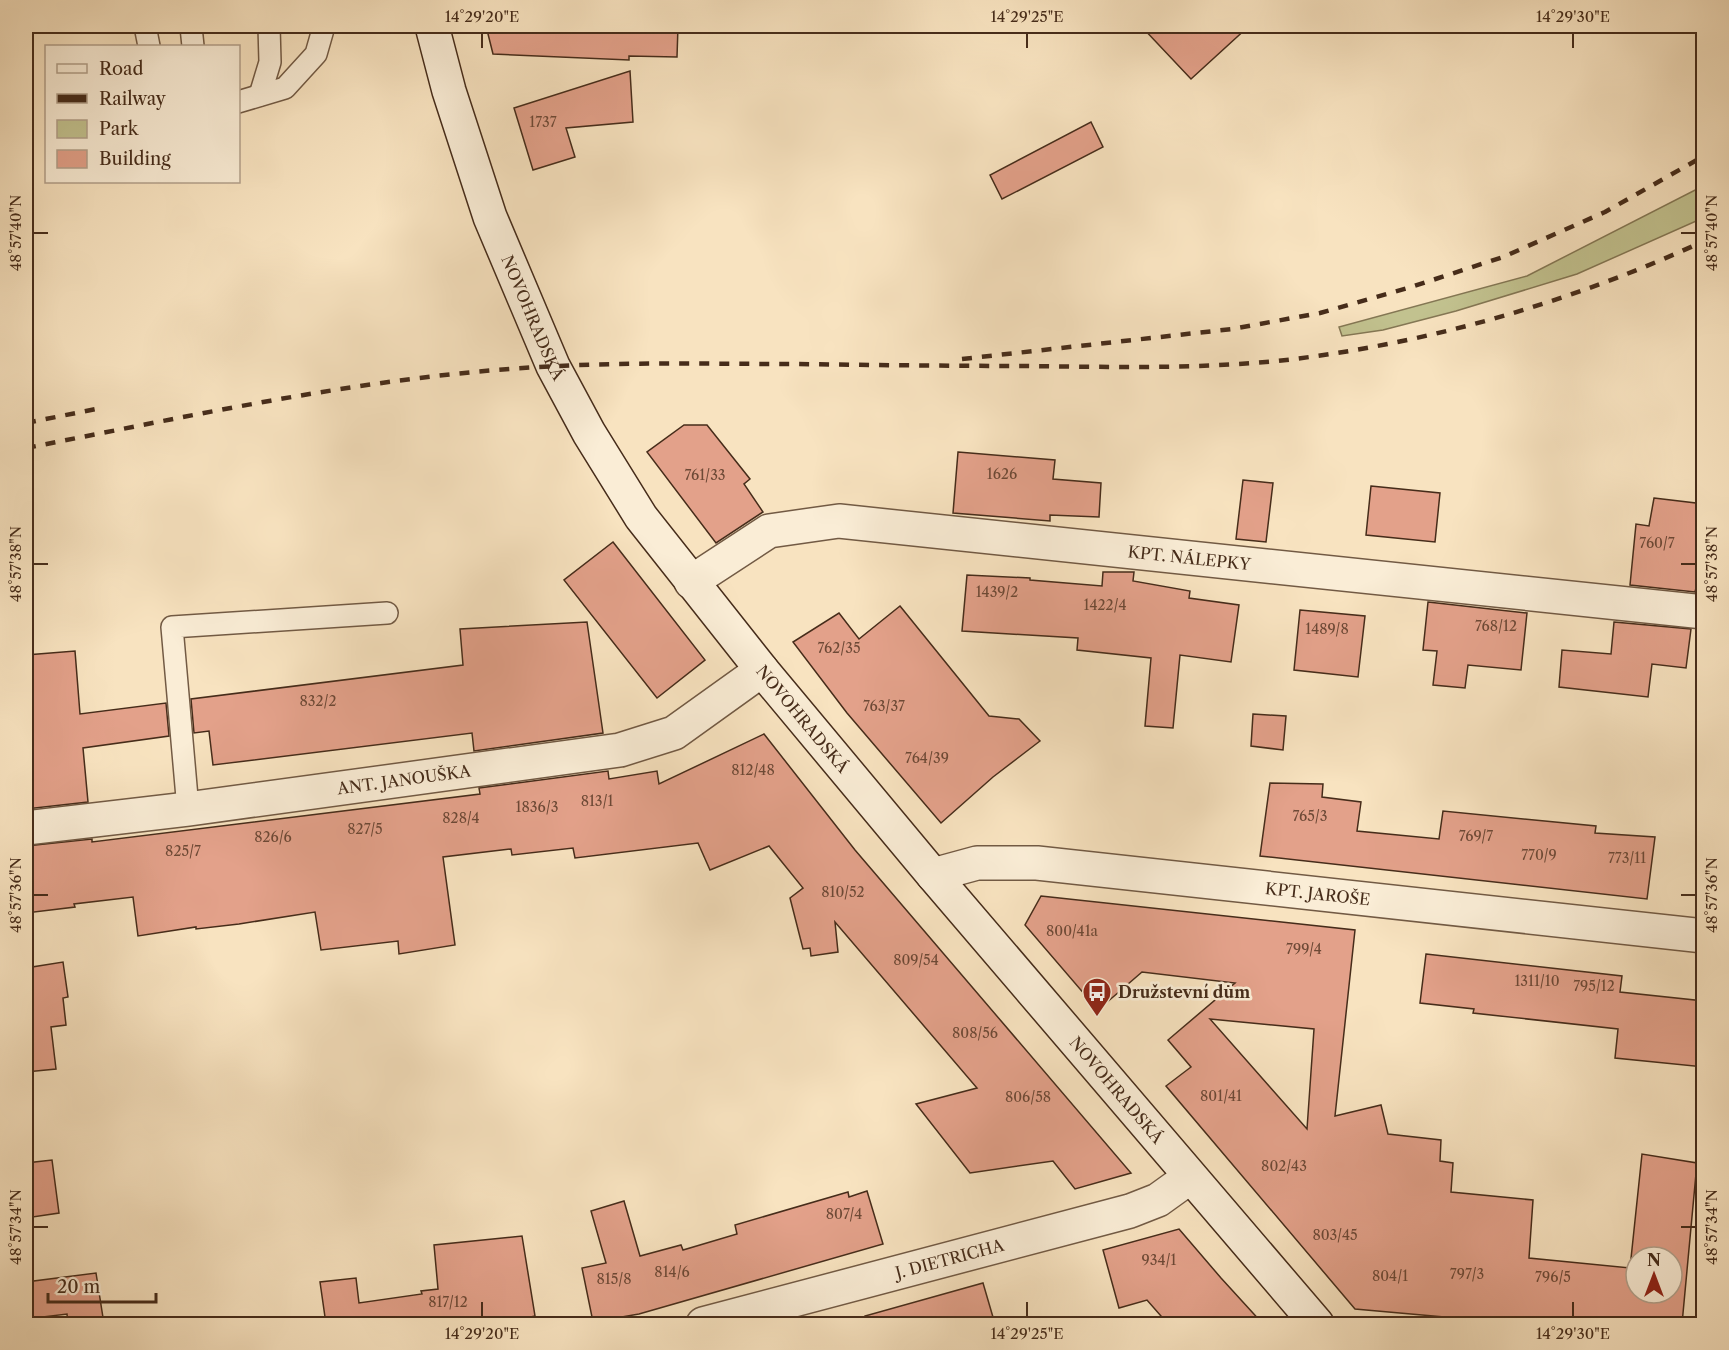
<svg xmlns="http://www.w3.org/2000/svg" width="1729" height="1350" viewBox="0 0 1729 1350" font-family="'Libre Caslon Text',serif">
  <rect width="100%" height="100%" fill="#f8e3c0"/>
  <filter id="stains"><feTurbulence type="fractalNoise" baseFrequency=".00333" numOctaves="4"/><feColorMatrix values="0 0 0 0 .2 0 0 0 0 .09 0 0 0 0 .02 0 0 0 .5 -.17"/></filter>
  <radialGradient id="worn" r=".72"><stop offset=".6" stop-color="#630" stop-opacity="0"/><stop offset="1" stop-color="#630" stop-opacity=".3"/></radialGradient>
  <!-- green -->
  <polygon fill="#c2c28f" stroke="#847754" stroke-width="1.5" points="1703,186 1703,218 1577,274 1456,311 1383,330 1342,336 1339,327 1527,276"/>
  <!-- building -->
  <g fill="#e3a18a" stroke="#462c1a" stroke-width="1.5" fill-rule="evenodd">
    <polygon points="486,26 678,26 677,57 629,56 629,60 493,54"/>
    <polygon points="1141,26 1249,26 1191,79"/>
    <polygon points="630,71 633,122 566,128 575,157 533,170 514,108"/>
    <polygon points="1091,122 1103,147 1002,199 990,175"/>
    <polygon points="684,425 707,425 750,479 744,484 763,512 716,543 647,452"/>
    <polygon points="958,452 1055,460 1053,479 1101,483 1099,517 1050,515 1050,521 953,513"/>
    <polygon points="1243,480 1273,483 1266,542 1236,539"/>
    <polygon points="1371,486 1440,493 1435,542 1366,535"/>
    <polygon points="1654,498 1704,504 1704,589 1696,588 1695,592 1630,585 1636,524 1649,526"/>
    <polygon points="613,542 705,660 657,698 564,580"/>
    <polygon points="1103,572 1134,572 1133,581 1190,591 1189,598 1239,605 1231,662 1180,655 1173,728 1145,726 1151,658 1077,650 1078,638 962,631 967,575 1030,578 1030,580 1102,586"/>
    <polygon points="1428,602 1527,613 1521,670 1468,665 1465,688 1433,685 1437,651 1423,650"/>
    <polygon points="900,606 989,716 1019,719 1040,741 993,777 941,823 847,713 793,642 839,613 859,639"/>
    <polygon points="1300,610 1365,616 1358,677 1294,670"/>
    <polygon points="587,622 603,733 474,751 472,733 213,765 209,731 194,733 191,699 463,665 460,629"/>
    <polygon points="1614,622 1691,629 1686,668 1652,664 1648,697 1559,687 1562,650 1611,654"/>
    <polygon points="75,651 80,714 166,703 169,736 83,748 88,802 26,809 26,655"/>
    <polygon points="1253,714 1286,716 1283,750 1251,746"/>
    <polygon points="764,734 855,850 1131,1173 1075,1189 1053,1161 970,1173 916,1104 977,1088 835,922 838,952 811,956 810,948 803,949 790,898 803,888 769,846 710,870 698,843 575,858 573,848 512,855 511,849 443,857 455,945 399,954 398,941 321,950 315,912 239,924 196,929 196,927 138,936 133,897 74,904 75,907 26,913 26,846 92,839 92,842 480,794 479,788 608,771 609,779 657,771 659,784"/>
    <polygon points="1270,783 1323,784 1322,797 1361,802 1357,831 1439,839 1443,811 1596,826 1595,833 1655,837 1647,899 1260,856"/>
    <path d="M1041 896 1355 930 1335 1116 1381 1105 1388 1134 1441 1140 1440 1161 1453 1163 1451 1192 1533 1200 1529 1258 1630 1268 1642 1154 1697 1163 1682 1324H1523L1355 1309 1166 1086 1191 1067 1168 1040 1235 983 1142 972 1098 1010 1025 925ZM1210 1019 1314 1029 1307 1129ZM1636 1257H1672V1293H1636Z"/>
    <polygon points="1426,954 1622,976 1620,992 1704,1001 1704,1067 1615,1058 1618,1029 1473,1013 1474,1009 1420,1003"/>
    <polygon points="63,962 68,997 63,998 66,1025 51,1027 56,1069 26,1072 26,968"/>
    <polygon points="52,1160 59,1213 26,1218 26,1163"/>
    <polygon points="867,1191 883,1244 639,1314 593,1322 582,1268 606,1263 591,1211 624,1201 640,1256 681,1245 683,1250 737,1234 735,1225 848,1192 849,1197"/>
    <polygon points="1179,1229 1221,1278 1263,1324 1168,1324 1147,1300 1119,1308 1103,1250"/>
    <polygon points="522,1236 535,1316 526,1318 527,1324 326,1324 320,1282 356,1278 359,1303 422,1294 421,1291 438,1289 434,1245"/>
    <polygon points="96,1273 104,1324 68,1324 67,1314 26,1319 26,1282"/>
    <polygon points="983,1283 995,1324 867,1324 865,1316"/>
  </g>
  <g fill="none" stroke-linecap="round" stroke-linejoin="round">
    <!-- service casing -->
    <g stroke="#725a44" stroke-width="24">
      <g id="service">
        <polyline points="145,26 149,46"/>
        <polyline points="191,27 193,46"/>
        <polyline points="260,95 270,62 269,26"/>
        <polyline points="238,102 285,88 316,54 324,26"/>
        <polyline points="188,809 172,627 387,613"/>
      </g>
    </g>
    <!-- minor casing -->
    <g stroke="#725a44" stroke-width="36">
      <g id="minor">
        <path id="s1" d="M691 582 769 531 839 521 1704 612"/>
        <path id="s2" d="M26 828 188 809 620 750 674 733 762 670"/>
        <path id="s3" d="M933 875 977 863H1037L1704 936"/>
        <path id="s4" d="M703 1324 1130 1211 1158 1200 1190 1177"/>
      </g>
    </g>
    <!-- secondary casing -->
    <g stroke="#462c1a" stroke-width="36">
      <g id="secondary">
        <path id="s5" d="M432 26 449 91 490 217 553 366 589 433 641 517 762 670 933 875 1317 1324"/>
      </g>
    </g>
    <!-- service -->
    <use href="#service" stroke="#faedd6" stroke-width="21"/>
    <!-- minor -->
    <use href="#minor" stroke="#faedd6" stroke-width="33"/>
    <!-- secondary -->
    <use href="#secondary" stroke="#faedd6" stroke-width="33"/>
    <!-- rail -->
    <g stroke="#462c1a" stroke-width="4.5" stroke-dasharray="10 10" stroke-linecap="butt">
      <polyline points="962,359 1232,329 1320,313 1408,288 1503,257 1605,212 1704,156"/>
      <polyline points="26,423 101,408"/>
      <path d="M26 448C201 414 379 374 558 366 638 362 718 364 797 364 874 365 952 366 1029 366 1111 367 1195 369 1277 361 1423 345 1570 303 1704 241"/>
    </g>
  </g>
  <!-- ticks -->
  <path fill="none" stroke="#462c1a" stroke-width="2" d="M482 33V48M1027 33V48M1573 33V48M33 233H48M1681 233H1696M33 564H48M1681 564H1696M33 895H48M1681 895H1696M33 1227H48M1681 1227H1696M482 1302V1317M1027 1302V1317M1573 1302V1317"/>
  <!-- icons -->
  <defs>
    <g id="bus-pin" transform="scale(1.5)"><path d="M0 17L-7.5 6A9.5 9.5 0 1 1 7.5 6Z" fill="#8f2418" stroke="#faedd6"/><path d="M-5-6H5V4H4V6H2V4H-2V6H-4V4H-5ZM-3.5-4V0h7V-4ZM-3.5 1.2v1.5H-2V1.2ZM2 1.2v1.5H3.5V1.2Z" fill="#fff"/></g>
  </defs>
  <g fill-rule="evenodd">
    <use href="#bus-pin" x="1097" y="992"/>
  </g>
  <g text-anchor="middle" stroke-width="5" stroke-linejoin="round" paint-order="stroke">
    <!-- number labels -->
    <g font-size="14" fill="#6d4936">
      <text x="543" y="127">1737</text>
      <text x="1002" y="479">1626</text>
      <text x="705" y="480">761/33</text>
      <text x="1657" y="548">760/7</text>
      <text x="997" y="597">1439/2</text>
      <text x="1105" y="610">1422/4</text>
      <text x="1496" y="631">768/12</text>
      <text x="1327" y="634">1489/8</text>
      <text x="839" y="653">762/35</text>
      <text x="318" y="706">832/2</text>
      <text x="884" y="711">763/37</text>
      <text x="927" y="763">764/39</text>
      <text x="753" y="775">812/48</text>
      <text x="597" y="806">813/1</text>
      <text x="537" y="812">1836/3</text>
      <text x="1310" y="821">765/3</text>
      <text x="461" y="823">828/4</text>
      <text x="365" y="834">827/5</text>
      <text x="1476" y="841">769/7</text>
      <text x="273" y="842">826/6</text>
      <text x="183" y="856">825/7</text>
      <text x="1539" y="860">770/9</text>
      <text x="1627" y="863">773/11</text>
      <text x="843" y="897">810/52</text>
      <text x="1072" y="936">800/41a</text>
      <text x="1304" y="954">799/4</text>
      <text x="916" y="965">809/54</text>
      <text x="1537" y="986">1311/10</text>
      <text x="1594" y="991">795/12</text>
      <text x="975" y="1038">808/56</text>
      <text x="1221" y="1101">801/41</text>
      <text x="1028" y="1102">806/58</text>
      <text x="1284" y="1171">802/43</text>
      <text x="844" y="1219">807/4</text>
      <text x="1335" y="1240">803/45</text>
      <text x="1159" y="1265">934/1</text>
      <text x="672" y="1277">814/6</text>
      <text x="1467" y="1279">797/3</text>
      <text x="1390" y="1281">804/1</text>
      <text x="1553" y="1282">796/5</text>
      <text x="614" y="1284">815/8</text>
      <text x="448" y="1307">817/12</text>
    </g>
    <!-- street labels -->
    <g font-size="16" fill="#462c1a" stroke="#faedd6">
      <text dy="6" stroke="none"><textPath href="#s5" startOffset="309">NOVOHRADSKÁ</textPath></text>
      <text dy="6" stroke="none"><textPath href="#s1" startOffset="516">KPT. NÁLEPKY</textPath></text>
      <text dy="6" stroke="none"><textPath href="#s5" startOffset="795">NOVOHRADSKÁ</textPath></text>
      <text dy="6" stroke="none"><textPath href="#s2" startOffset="381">ANT. JANOUŠKA</textPath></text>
      <text dy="6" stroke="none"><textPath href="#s3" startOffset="388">KPT. JAROŠE</textPath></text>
      <text dy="6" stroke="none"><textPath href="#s5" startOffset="1281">NOVOHRADSKÁ</textPath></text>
      <text dy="6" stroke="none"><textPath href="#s4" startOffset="255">J. DIETRICHA</textPath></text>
    </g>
    <!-- poi labels -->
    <g font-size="16" font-weight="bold" fill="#462c1a" stroke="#faedd6" text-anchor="start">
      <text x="1118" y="998">Družstevní dům</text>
    </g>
  </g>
  <!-- margin -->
  <rect width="1729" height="1350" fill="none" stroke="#f8e3c0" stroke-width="66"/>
  <!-- legend -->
  <rect x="45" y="45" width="195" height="138" fill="#faedd6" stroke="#b2a08b" stroke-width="1.5"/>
  <rect x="57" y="64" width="30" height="9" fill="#faedd6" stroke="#b2a08b" stroke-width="1.5"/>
  <text x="99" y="75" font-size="18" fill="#462c1a">Road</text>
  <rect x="57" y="94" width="30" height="9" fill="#462c1a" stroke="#b2a08b" stroke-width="1.5"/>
  <text x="99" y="105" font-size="18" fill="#462c1a">Railway</text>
  <rect x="57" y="120" width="30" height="18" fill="#c2c28f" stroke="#b2a08b" stroke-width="1.5"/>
  <text x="99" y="135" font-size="18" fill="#462c1a">Park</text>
  <rect x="57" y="150" width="30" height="18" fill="#e3a18a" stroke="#b2a08b" stroke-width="1.5"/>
  <text x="99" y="165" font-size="18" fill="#462c1a">Building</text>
  <!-- north arrow -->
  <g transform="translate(1654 1275)"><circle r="28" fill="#faedd6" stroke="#b2a08b" stroke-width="1.5"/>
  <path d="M0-4.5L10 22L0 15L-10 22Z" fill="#8f2418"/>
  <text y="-9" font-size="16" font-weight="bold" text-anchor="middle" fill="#462c1a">N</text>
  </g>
  <!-- scale -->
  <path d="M48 1293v9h108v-9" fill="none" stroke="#462c1a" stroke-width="3"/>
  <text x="57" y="1293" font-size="18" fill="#462c1a" stroke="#faedd6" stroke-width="4.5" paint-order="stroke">20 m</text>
  <rect x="33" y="33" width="1663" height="1284" fill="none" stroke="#462c1a" stroke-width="2"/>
  <g font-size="15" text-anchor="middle" fill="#462c1a">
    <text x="482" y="22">14°29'20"E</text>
    <text x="1027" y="22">14°29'25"E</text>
    <text x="1573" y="22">14°29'30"E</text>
    <text transform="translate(16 233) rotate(-90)" y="5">48°57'40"N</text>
    <text transform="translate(1712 233) rotate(-90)" y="5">48°57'40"N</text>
    <text transform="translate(16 564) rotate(-90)" y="5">48°57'38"N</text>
    <text transform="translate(1712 564) rotate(-90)" y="5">48°57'38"N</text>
    <text transform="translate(16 895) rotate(-90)" y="5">48°57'36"N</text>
    <text transform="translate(1712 895) rotate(-90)" y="5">48°57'36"N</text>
    <text transform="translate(16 1227) rotate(-90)" y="5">48°57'34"N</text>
    <text transform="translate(1712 1227) rotate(-90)" y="5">48°57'34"N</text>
    <text x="482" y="1339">14°29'20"E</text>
    <text x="1027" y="1339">14°29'25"E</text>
    <text x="1573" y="1339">14°29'30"E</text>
  </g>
  <rect width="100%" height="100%" filter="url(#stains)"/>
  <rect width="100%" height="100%" fill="url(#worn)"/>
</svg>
